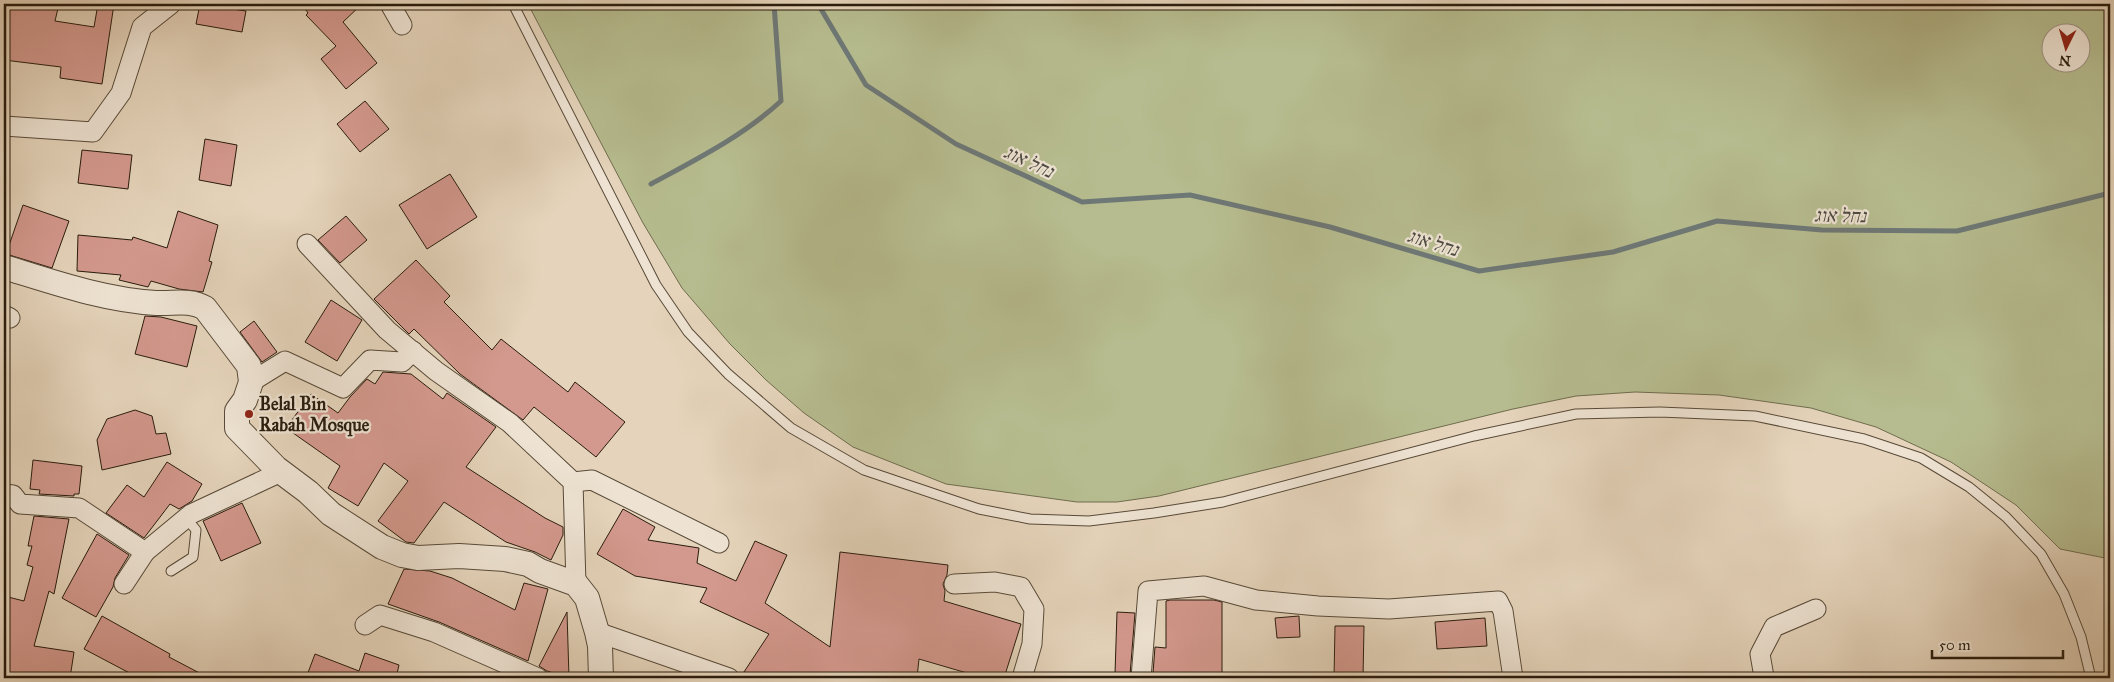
<svg xmlns="http://www.w3.org/2000/svg" width="2114" height="682" viewBox="0 0 2114 682" font-family="'IM FELL Great Primer','Frank Ruhl Libre',serif">
  <rect width="100%" height="100%" fill="#e5d4bb"/>
  <filter id="stains"><feTurbulence type="fractalNoise" baseFrequency=".004" numOctaves="4"/><feColorMatrix values="0 0 0 0 .2 0 0 0 0 .09 0 0 0 0 .02 0 0 0 .5 -.17"/></filter>
  <radialGradient id="worn" r=".72"><stop offset=".6" stop-color="#630" stop-opacity="0"/><stop offset="1" stop-color="#630" stop-opacity=".3"/></radialGradient>
  <!-- green -->
  <path fill="#b6bc8f" stroke="#706c4e" fill-rule="evenodd" d="M528 4H2110V559L2060 549 2016 505 1951 462 1876 427 1811 408 1719 395 1635 392 1576 396 1513 409 1159 496 1117 502H1077L946 484 853 447 804 413 766 380 730 344 682 288 643 223ZM2052 32H2082V62H2052Z"/>
  <g fill="none" stroke-linecap="round" stroke-linejoin="round">
    <!-- stream -->
    <g stroke="#6e7876" stroke-width="5">
      <polyline points="818,4 866,85 956,144 1082,202 1190,195 1330,227 1479,271 1613,252 1717,221 1822,230 1957,231 2110,193"/>
      <path d="M651 184C697 159 743 136 781 101L774 4"/>
    </g>
  </g>
  <!-- building -->
  <g fill="#d4998e" stroke="#291c0d">
    <polygon points="4,4 59,4 55,21 94,27 98,4 114,4 102,84 60,78 61,67 4,60"/>
    <polygon points="200,4 246,11 242,32 196,24"/>
    <polygon points="302,4 362,4 343,22 377,63 346,89 321,59 336,46 306,15 308,13"/>
    <polygon points="365,101 389,129 360,152 337,124"/>
    <polygon points="205,139 237,145 231,186 199,180"/>
    <polygon points="82,150 132,155 128,189 78,183"/>
    <polygon points="450,174 477,217 427,249 399,205"/>
    <polygon points="23,205 69,221 52,268 6,254"/>
    <polygon points="178,211 218,225 209,261 212,262 203,292 179,289 151,281 148,287 119,280 121,275 77,271 78,235 132,240 133,237 167,248"/>
    <polygon points="346,216 367,240 340,263 318,240"/>
    <polygon points="416,260 450,296 444,302 492,350 501,339 568,392 575,382 625,422 596,457 534,407 523,420 460,374 414,329 409,334 374,299"/>
    <polygon points="331,300 362,320 337,361 305,342"/>
    <polygon points="145,316 161,317 197,326 187,367 135,354"/>
    <polygon points="254,321 277,352 262,362 240,332"/>
    <polygon points="383,372 411,374 443,399 447,393 496,427 466,467 545,518 563,527 563,535 551,560 535,552 506,542 444,502 414,543 406,542 378,521 408,481 384,463 358,506 328,488 340,466 286,428 311,394 338,413 350,397 367,379 375,384"/>
    <polygon points="135,410 152,416 156,434 166,433 171,454 102,470 97,440 107,419"/>
    <polygon points="33,460 82,466 79,494 74,494 74,496 39,494 40,490 30,489"/>
    <polygon points="167,462 202,484 192,501 179,509 170,504 144,538 106,513 127,485 144,497"/>
    <polygon points="242,503 261,543 221,561 203,521"/>
    <polygon points="623,509 655,527 648,540 699,548 697,563 736,581 755,541 787,555 765,603 830,647 840,552 948,565 947,575 943,584 945,591 944,601 1021,624 1004,678 984,678 919,659 917,678 894,678 864,673 862,678 740,678 769,634 700,602 707,588 635,576 597,554"/>
    <polygon points="34,516 69,519 54,594 49,591 34,646 74,652 70,678 4,678 4,612 8,597 24,601 33,567 27,565 32,546 28,546"/>
    <polygon points="97,534 129,555 115,578 113,587 96,617 62,598"/>
    <polygon points="404,569 430,571 452,578 515,610 524,583 548,589 528,661 439,622 388,604"/>
    <polygon points="1170,600 1214,600 1222,602 1222,673 1153,673 1155,647 1166,648 1166,601"/>
    <polygon points="567,612 569,678 547,671 539,666"/>
    <polygon points="1117,612 1135,613 1130,675 1115,674"/>
    <polygon points="102,616 170,654 169,657 209,678 139,678 84,649"/>
    <polygon points="1299,616 1300,637 1277,638 1275,618"/>
    <polygon points="1485,618 1487,646 1437,649 1435,622"/>
    <polygon points="1335,626 1364,626 1363,678 1334,678"/>
    <polygon points="365,653 399,665 396,678 306,678 315,654 359,671"/>
  </g>
  <g fill="none" stroke-linecap="round" stroke-linejoin="round">
    <!-- service casing -->
    <g stroke="#584a38" stroke-width="11">
      <g id="service">
        <polyline points="513,4 656,285 688,332 728,374 791,428 864,470 979,509 1030,519 1089,521 1154,513 1223,502 1474,436 1576,414 1660,412 1755,416 1864,439 1921,458 1969,487 2006,517 2041,554 2064,594 2081,637 2091,678"/>
        <polyline points="171,571 193,557 196,530 186,518"/>
      </g>
    </g>
    <!-- minor casing -->
    <g stroke="#584a38" stroke-width="21">
      <g id="minor">
        <polyline points="390,4 402,25"/>
        <polyline points="4,126 93,132 121,93 142,27 171,4"/>
        <polyline points="307,244 387,330 436,371 510,423 573,482 576,584"/>
        <polyline points="4,315 10,318"/>
        <polyline points="251,382 285,361 343,388 370,360 402,362 413,351"/>
        <polyline points="573,482 592,480 719,543"/>
        <polyline points="4,494 13,495 20,504 79,508 145,552 124,584"/>
        <polyline points="145,552 191,514 281,472"/>
        <polyline points="954,584 995,582 1021,587 1034,609 1032,644 1022,678"/>
        <polyline points="365,625 380,615 434,632 538,678"/>
        <polyline points="597,632 729,678"/>
        <polyline points="1141,678 1148,591 1204,586 1256,600 1318,606 1389,609 1498,601 1503,611 1513,678"/>
        <polyline points="1762,678 1764,677 1760,654 1774,627 1816,609"/>
      </g>
    </g>
    <!-- tertiary casing -->
    <g stroke="#584a38" stroke-width="26">
      <path id="tertiary" d="M4 267C53 282 104 300 156 303 174 304 189 299 205 308L249 366 251 382 245 400 237 411V428L276 468 308 492 331 514 382 547 402 555 418 558 459 556 505 559 528 564 540 571 576 584 587 598 597 632 600 646 601 678"/>
    </g>
    <!-- service -->
    <use href="#service" stroke="#eee3d3" stroke-width="9"/>
    <!-- minor -->
    <use href="#minor" stroke="#eee3d3" stroke-width="19"/>
    <!-- tertiary -->
    <use href="#tertiary" stroke="#eee3d3" stroke-width="24"/>
  </g>
  <!-- markers -->
  <circle fill="#8f2418" stroke="#eee3d3" stroke-width="2" cx="249" cy="414" r="5"/>
  <g text-anchor="middle" stroke-width="4.5" stroke-linejoin="round" paint-order="stroke">
    <!-- poi labels -->
    <g font-size="18" font-weight="bold" fill="#291c0d" stroke="#eee3d3" text-anchor="start">
      <text x="259" y="410">Belal Bin<tspan x="259" dy="21">Rabah Mosque</tspan></text>
    </g>
    <!-- water labels -->
    <g font-size="19" font-style="italic" fill="#4c4a42" stroke="#eee3d3">
      <text transform="translate(1029 161) rotate(25)" y="7">נחל אוג</text>
      <text transform="translate(1840 215) rotate(1)" y="7">נחל אוג</text>
      <text transform="translate(1433 242) rotate(17)" y="7">נחל אוג</text>
    </g>
  </g>
  <!-- margin -->
  <rect width="2114" height="682" fill="none" stroke="#e5d4bb" stroke-width="20"/>
  <rect x="5" y="5" width="2104" height="672" fill="none" stroke="#291c0d" stroke-width="2.5"/>
  <rect x="10" y="10" width="2094" height="662" fill="none" stroke="#291c0d"/>
  <!-- north arrow -->
  <g transform="translate(2066 48) rotate(185)"><circle r="24" fill="#eee3d3" stroke="#9f9384"/>
  <path d="M0-4L9 19L0 12L-9 19Z" fill="#8f2418"/>
  <text y="-8" font-size="14" font-weight="bold" text-anchor="middle" fill="#291c0d">N</text>
  </g>
  <!-- scale -->
  <path d="M1932 650v8h131v-8" fill="none" stroke="#291c0d" stroke-width="2.5"/>
  <text x="1939" y="650" font-size="15" fill="#291c0d" stroke="#eee3d3" stroke-width="4" paint-order="stroke">50 m</text>
  <rect width="100%" height="100%" filter="url(#stains)"/>
  <rect width="100%" height="100%" fill="url(#worn)"/>
</svg>
